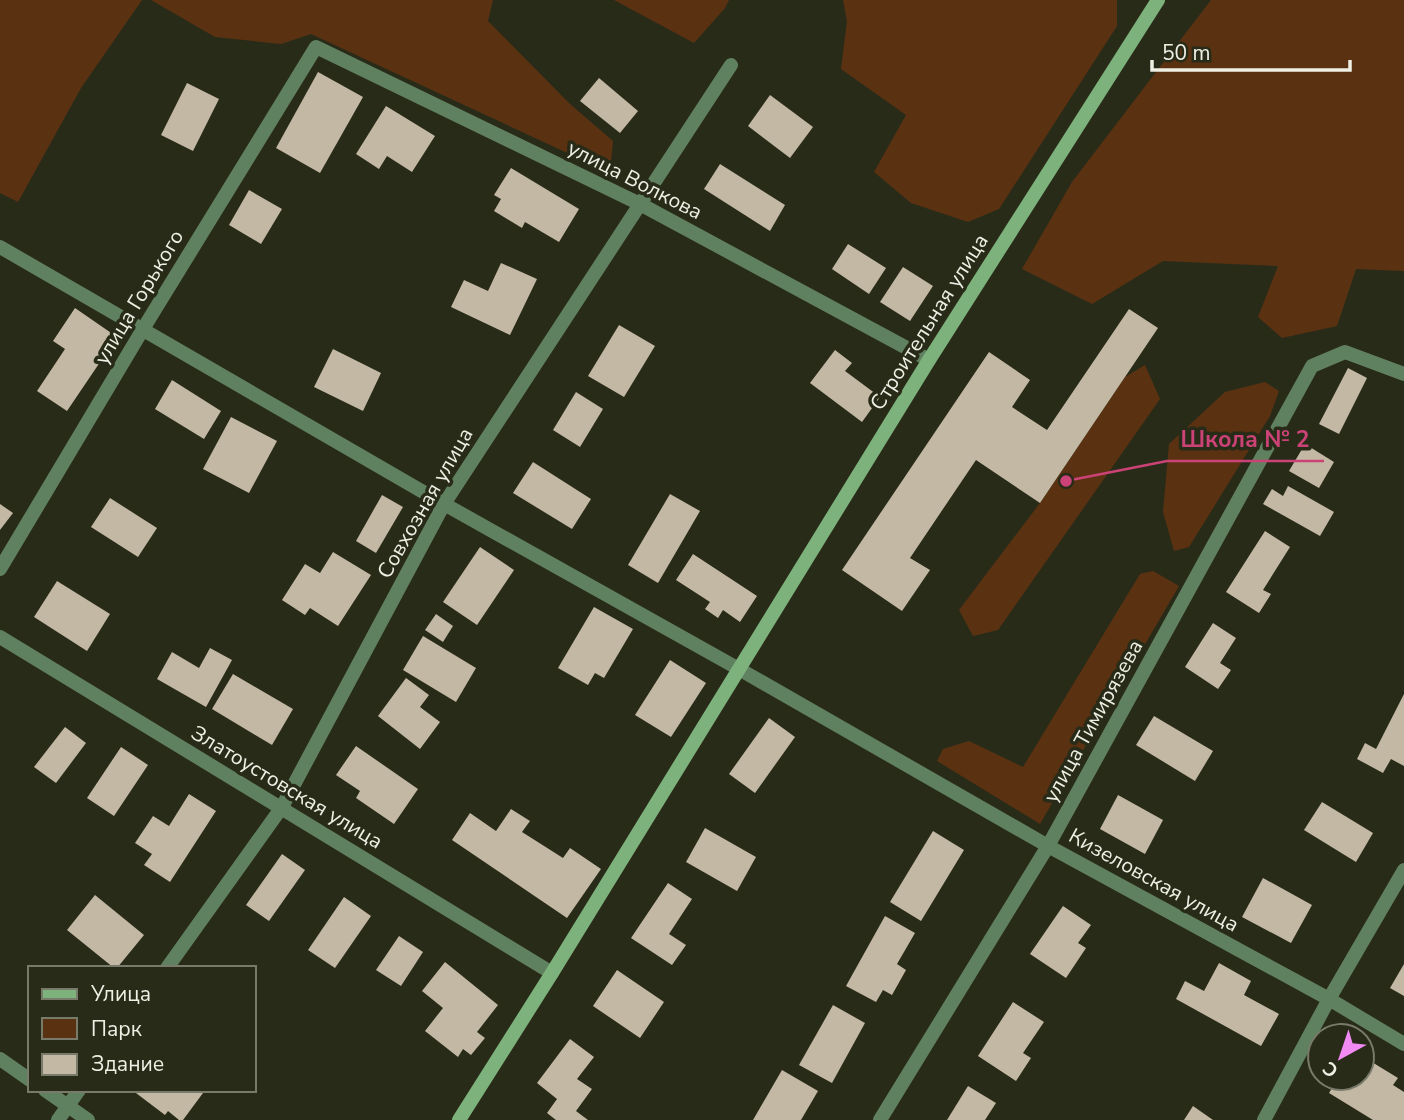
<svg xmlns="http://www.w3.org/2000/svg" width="1404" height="1120" viewBox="0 0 1404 1120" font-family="'Nunito Sans',sans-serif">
  <rect width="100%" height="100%" fill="#292b19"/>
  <!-- green -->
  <g fill="#5b3211">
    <polygon points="0,0 142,0 81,88 18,202 0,193"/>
    <polygon points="151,0 493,0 488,21 570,104 613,141 611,162 602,169 311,34 281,44 215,37"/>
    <polygon points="614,0 729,0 725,8 694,43"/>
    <polygon points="843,0 1117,0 1117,26 999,209 968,222 911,203 874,172 906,115 841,69 847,21"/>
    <polygon points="1211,0 1404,0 1404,271 1356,269 1337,326 1282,338 1258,317 1278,266 1163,261 1092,304 1022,269 1072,182"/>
    <polygon points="1145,365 1160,399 998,630 973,636 959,610 1040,503 1125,377"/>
    <polygon points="1265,382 1279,391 1270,416 1189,547 1174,551 1163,512 1169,444 1225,392"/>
    <polygon points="1153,571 1179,586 1040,824 937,761 943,749 969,741 1023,767 1140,574"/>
  </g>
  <!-- building -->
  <g fill="#c3b8a3">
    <polygon points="318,72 363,97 320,173 276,148"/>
    <polygon points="599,78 638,111 620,133 580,101"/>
    <polygon points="187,83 219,99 193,151 161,135"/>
    <polygon points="770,95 813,127 790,158 748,126"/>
    <polygon points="386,106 435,136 412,172 387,156 379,169 356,154"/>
    <polygon points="720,164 785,205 770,231 704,189"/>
    <polygon points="511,168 579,209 559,242 525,222 522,228 494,211 501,199 494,195"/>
    <polygon points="249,190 282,209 261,244 229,225"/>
    <polygon points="848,244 886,268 869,294 832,269"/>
    <polygon points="501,263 537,279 510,335 451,307 464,280 488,291"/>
    <polygon points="903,267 933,286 910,321 880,302"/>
    <polygon points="75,308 117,337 67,411 37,391 65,349 53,341"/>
    <polygon points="1129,309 1158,328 1040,503 976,460 910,558 930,570 902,611 842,570 989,352 1030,380 1012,407 1047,430"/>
    <polygon points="619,325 655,346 624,397 588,376"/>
    <polygon points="333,349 381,373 363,411 314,387"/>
    <polygon points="835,350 852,363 845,371 880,397 862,422 810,383"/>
    <polygon points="1348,368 1367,378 1339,434 1319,424"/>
    <polygon points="172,380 221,411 204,439 155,409"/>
    <polygon points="576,392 603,409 580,447 553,430"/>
    <polygon points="231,417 277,441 249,493 203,469"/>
    <polygon points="1305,444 1334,462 1319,488 1289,471"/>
    <polygon points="533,462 591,499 572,529 513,493"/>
    <polygon points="1288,486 1334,512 1320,536 1263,504 1272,489 1283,496"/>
    <polygon points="670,494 700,511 658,583 628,565"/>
    <polygon points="382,495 403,507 376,553 356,541"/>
    <polygon points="110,498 157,528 138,557 91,527"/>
    <polygon points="0,504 13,513 0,530"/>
    <polygon points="1265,531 1290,547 1263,590 1271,594 1259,613 1226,592"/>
    <polygon points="480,547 514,570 477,625 443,602"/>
    <polygon points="333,552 371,575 338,626 310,608 305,615 282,600 305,564 320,573"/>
    <polygon points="693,554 757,596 740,622 723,610 718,618 705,609 710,602 676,580"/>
    <polygon points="57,581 110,614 87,651 34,617"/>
    <polygon points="594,607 633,629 604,678 595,673 588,685 558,668"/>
    <polygon points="436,614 453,626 443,642 425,630"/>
    <polygon points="1213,623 1236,638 1220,663 1231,670 1218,689 1185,667"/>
    <polygon points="423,636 476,668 456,702 403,670"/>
    <polygon points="210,648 232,660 206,707 157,679 172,652 199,668"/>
    <polygon points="670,660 706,683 671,737 635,715"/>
    <polygon points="233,674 293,709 272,745 212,709"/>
    <polygon points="406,678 429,695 420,707 440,722 420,749 378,716"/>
    <polygon points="1404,694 1404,766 1391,759 1383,773 1357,759 1365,743 1376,749"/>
    <polygon points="1154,716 1213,751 1195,781 1136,745"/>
    <polygon points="769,718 795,737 755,793 729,774"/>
    <polygon points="65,727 86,743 56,783 34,767"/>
    <polygon points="356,746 418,789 394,824 356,798 360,791 336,775"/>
    <polygon points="121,747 148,765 114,816 87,798"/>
    <polygon points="189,794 216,811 170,882 144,865 152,854 135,843 153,816 169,826"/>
    <polygon points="1118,795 1163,820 1145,854 1100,829"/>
    <polygon points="1322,802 1373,833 1356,862 1304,830"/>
    <polygon points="511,809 530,821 522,832 563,858 570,848 601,869 567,918 452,840 470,813 496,831"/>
    <polygon points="705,828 756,857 737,891 686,862"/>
    <polygon points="933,831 964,850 921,921 890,902"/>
    <polygon points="282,854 305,870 269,921 246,905"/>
    <polygon points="1263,878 1312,905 1291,943 1242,917"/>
    <polygon points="668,883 692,899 669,934 686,945 672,965 631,938"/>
    <polygon points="95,895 144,935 117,968 114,968 67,930"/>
    <polygon points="344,897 371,916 335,968 308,950"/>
    <polygon points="1063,906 1091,925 1078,943 1086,948 1066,978 1030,954"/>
    <polygon points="885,916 915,933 897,964 906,970 892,995 883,990 876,1002 846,986"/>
    <polygon points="399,936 423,952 401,986 376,970"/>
    <polygon points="445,962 498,1005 477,1032 485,1038 471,1055 463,1049 458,1057 425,1031 443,1008 422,991"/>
    <polygon points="1219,963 1251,981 1244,995 1279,1014 1261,1046 1176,999 1185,981 1204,991"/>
    <polygon points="1404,964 1404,996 1390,988"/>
    <polygon points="617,970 664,1002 640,1038 593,1006"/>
    <polygon points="1013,1002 1044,1022 1023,1053 1031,1058 1016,1081 978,1056"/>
    <polygon points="833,1005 865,1023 832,1083 799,1065"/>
    <polygon points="570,1039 594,1057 577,1079 592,1089 576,1111 588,1120 556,1120 547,1113 557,1099 537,1083"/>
    <polygon points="1362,1056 1398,1078 1393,1085 1404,1092 1404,1120 1373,1120 1329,1093 1338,1078 1362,1078"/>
    <polygon points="782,1070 818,1091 801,1120 753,1120"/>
    <polygon points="968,1086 996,1103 985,1120 947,1120"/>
    <polygon points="132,1090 200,1090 203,1093 183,1120 179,1120 168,1111 165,1115"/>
    <polygon points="1193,1106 1213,1120 1184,1120"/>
  </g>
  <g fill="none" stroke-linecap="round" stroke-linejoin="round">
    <!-- street -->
    <g stroke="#60815f" stroke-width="14">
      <polyline points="0,247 444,504 739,669 1048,846 1329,999 1404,1044"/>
      <polyline points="0,569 143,329 316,47 640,204 929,360"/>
      <polyline points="0,637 552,973"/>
      <polyline points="167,968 282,807 444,504 731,65"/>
      <polyline points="0,1059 30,1080"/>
      <polyline points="45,1090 88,1120"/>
      <polyline points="58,1120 79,1090"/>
      <polyline points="880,1120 1048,846 1312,366 1345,352 1404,374"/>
      <polyline points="1264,1120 1329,999 1404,870"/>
    </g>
    <!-- secondary -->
    <polyline stroke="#7db27c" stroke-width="14" points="459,1120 552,973 929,360 1158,0"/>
  </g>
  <g text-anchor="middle" stroke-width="7" stroke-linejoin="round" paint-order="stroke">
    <!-- street labels -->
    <g font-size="21" fill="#eef0e4" stroke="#292b19">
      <text transform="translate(635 180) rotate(27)" y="7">улица Волкова</text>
      <text transform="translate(139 297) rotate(-59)" y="7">улица Горького</text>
      <text transform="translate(929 322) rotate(-58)" y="7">Строительная улица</text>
      <text transform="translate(425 503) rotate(-60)" y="7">Совхозная улица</text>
      <text transform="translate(1093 721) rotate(-61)" y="7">улица Тимирязева</text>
      <text transform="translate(287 787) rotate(31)" y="7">Златоустовская улица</text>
      <text transform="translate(1154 880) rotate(29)" y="7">Кизеловская улица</text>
    </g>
  </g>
  <!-- callouts -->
  <path fill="none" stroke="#cb4376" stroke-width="2.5" d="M1066 481L1167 461H1324"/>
  <circle fill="#cb4376" stroke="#292b19" stroke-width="2.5" cx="1066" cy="481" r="7"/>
  <g font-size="23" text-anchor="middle" font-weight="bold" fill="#cb4376" stroke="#292b19" stroke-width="7" stroke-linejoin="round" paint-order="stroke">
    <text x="1245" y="447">Школа № 2</text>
  </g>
  <!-- legend -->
  <rect x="28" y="966" width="228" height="126" fill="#292b19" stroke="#787a6a" stroke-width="2"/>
  <rect x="42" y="989" width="35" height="10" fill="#7db27c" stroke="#787a6a" stroke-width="2"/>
  <text x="91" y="1001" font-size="21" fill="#eef0e4">Улица</text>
  <rect x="42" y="1018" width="35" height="21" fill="#5b3211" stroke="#787a6a" stroke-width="2"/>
  <text x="91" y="1036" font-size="21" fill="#eef0e4">Парк</text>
  <rect x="42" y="1054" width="35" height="21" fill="#c3b8a3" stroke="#787a6a" stroke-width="2"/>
  <text x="91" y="1071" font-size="21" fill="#eef0e4">Здание</text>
  <!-- north arrow -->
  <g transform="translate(1341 1057) rotate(220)"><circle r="33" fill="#292b19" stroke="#787a6a" stroke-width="2"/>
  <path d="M0-5L12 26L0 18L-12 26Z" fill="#f28af3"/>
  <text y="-10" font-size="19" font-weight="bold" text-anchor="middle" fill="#eef0e4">С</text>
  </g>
  <!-- scale -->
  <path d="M1152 60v10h198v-10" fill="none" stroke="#eef0e4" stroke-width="3.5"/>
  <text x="1162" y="60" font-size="21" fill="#eef0e4" stroke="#292b19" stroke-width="5" paint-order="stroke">50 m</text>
</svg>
